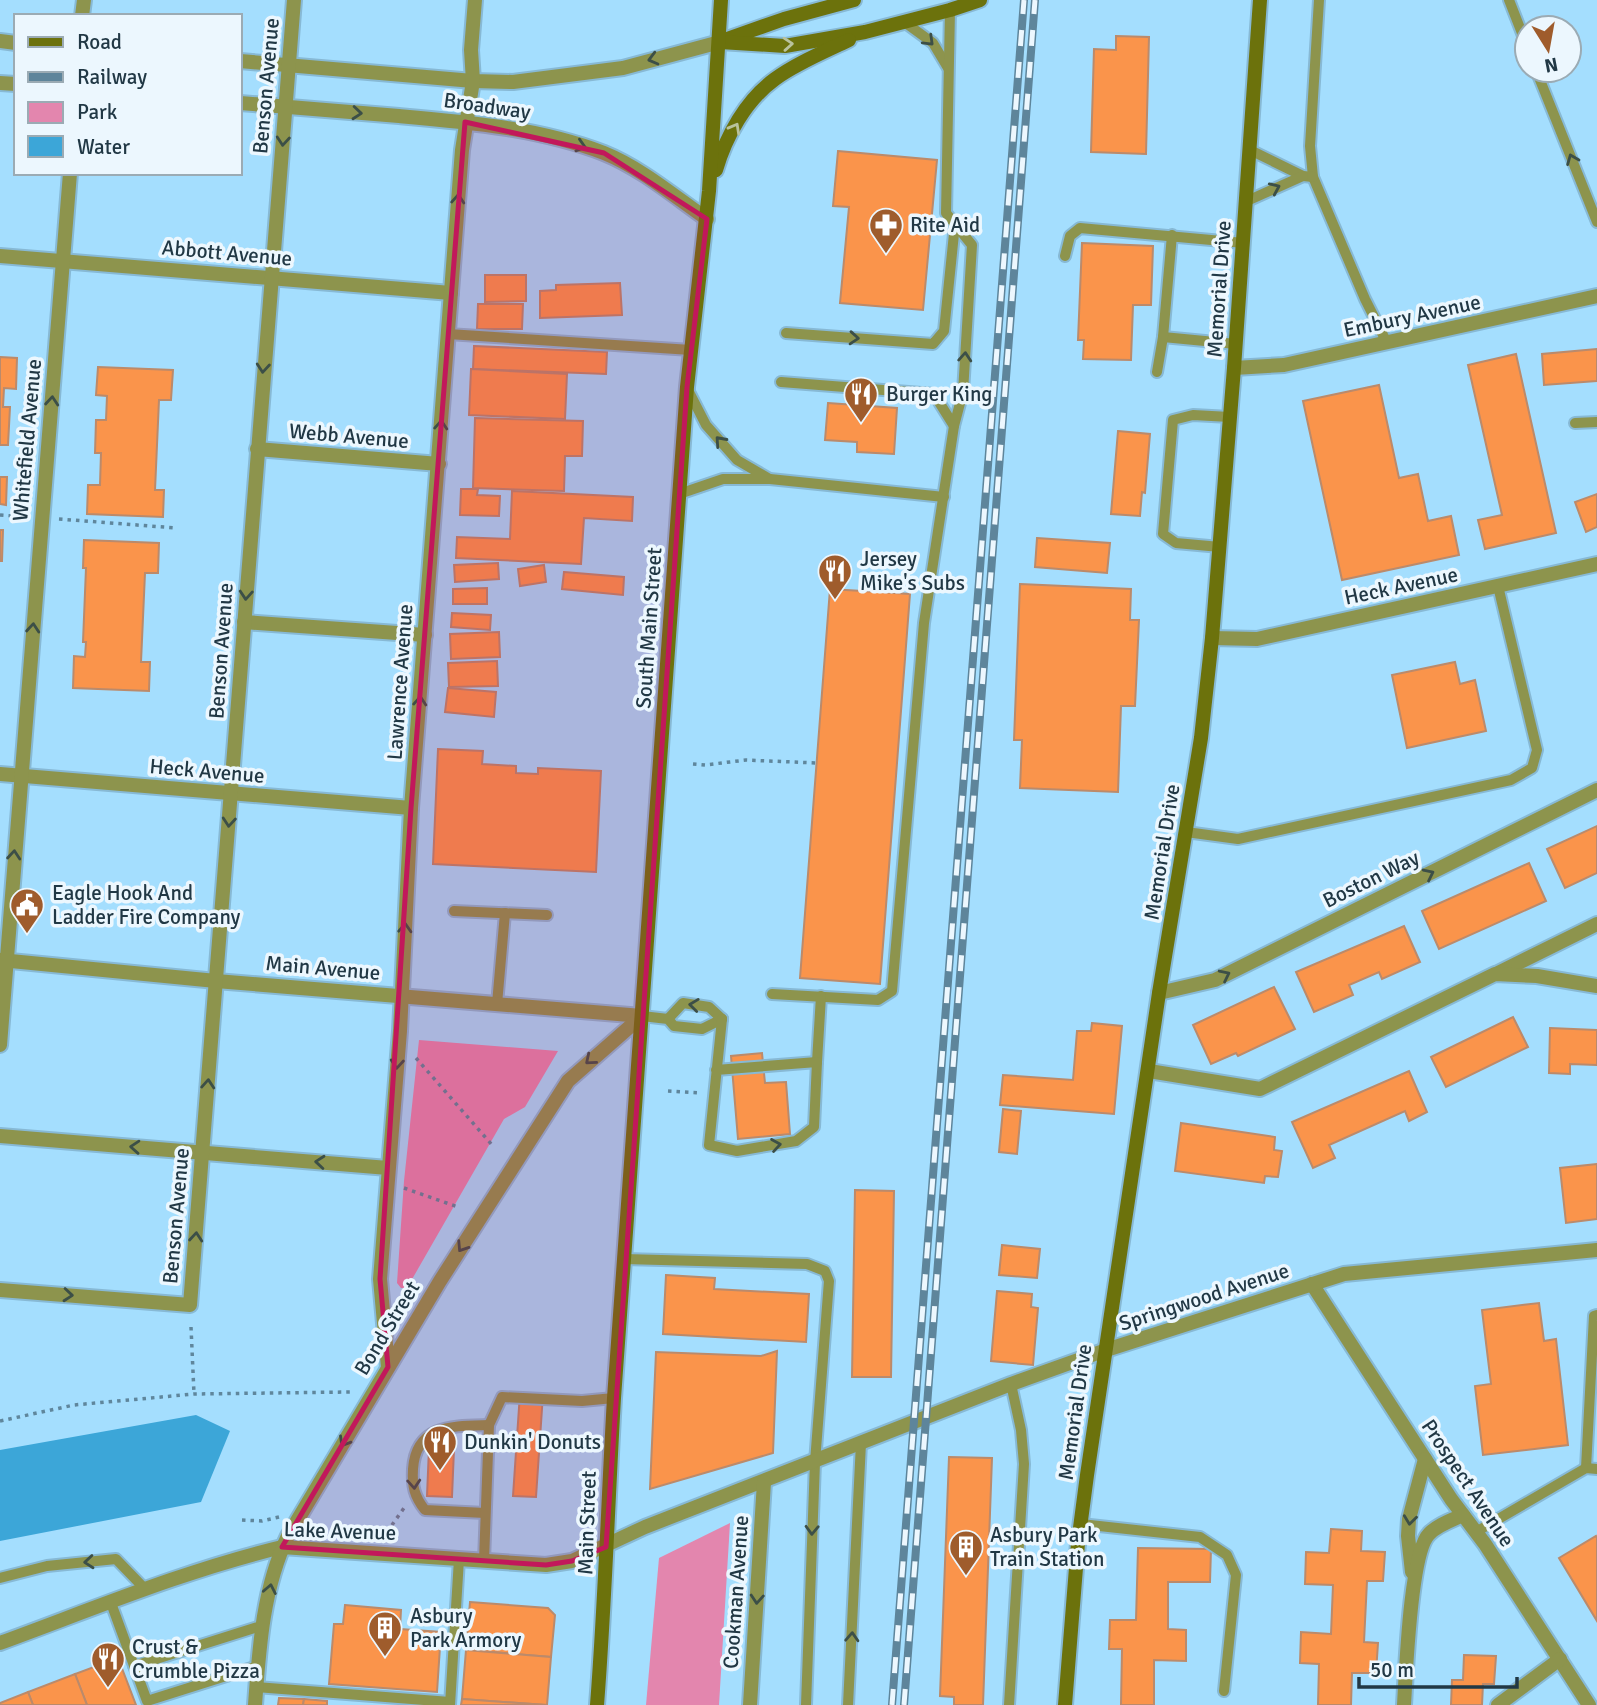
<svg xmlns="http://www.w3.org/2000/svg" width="1597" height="1705" viewBox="0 0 1597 1705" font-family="Signika,sans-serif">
  <rect width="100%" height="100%" fill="#a4defe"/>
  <!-- green -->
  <g fill="#e386ae">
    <polygon points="419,1040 558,1051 525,1107 504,1119 407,1288 401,1288 397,1283 404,1181"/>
    <polygon points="730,1523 719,1705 646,1705 659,1558"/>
  </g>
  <!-- water -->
  <polygon fill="#3ca6d8" points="196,1415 230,1431 201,1502 0,1541 0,1450"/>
  <!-- building -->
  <g fill="#fa944b" stroke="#bb8a6b" stroke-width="2">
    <polygon points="1116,36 1149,37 1146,154 1091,152 1094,49 1116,50"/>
    <polygon points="838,151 937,160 923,310 840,303 849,207 833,206"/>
    <polygon points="1082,243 1153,246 1151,305 1133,305 1131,360 1083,359 1084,340 1078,340"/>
    <polygon points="485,275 526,275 526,301 485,302"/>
    <polygon points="620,283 622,315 540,318 540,291 556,290 556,285"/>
    <polygon points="478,304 523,304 522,329 477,329"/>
    <polygon points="474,346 607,352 606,374 473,369"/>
    <polygon points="1597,349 1597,381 1544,385 1542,354"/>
    <polygon points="1516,354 1556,533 1485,549 1478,520 1502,515 1468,365"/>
    <polygon points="0,357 17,358 16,389 4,388 3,407 10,407 8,445 0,445"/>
    <polygon points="98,367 173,370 171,400 159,400 155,490 164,490 163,517 87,514 88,485 100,485 101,453 95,453 96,420 106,420 107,396 96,395"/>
    <polygon points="471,369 567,374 565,419 469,415"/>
    <polygon points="1379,385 1399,478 1418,474 1428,521 1451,516 1459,555 1342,580 1303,401"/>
    <polygon points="828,403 897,408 894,454 857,452 857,442 825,440"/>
    <polygon points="475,418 583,421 582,456 565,456 564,491 473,488"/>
    <polygon points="1118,431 1150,434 1145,493 1142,492 1140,516 1111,514"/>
    <polygon points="0,477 7,477 6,505 0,504"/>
    <polygon points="461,489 478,489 477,495 500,496 499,516 460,515"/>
    <polygon points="512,491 633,497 632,521 584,518 581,564 456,558 457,537 510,539"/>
    <polygon points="1597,494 1597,527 1586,532 1575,502"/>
    <polygon points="0,530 3,530 2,561 0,561"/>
    <polygon points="1037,538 1110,543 1107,573 1035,567"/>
    <polygon points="84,540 159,543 158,573 145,573 141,662 150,662 149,691 73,688 74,656 85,657 86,642 83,642 86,568 83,568"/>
    <polygon points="498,563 499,579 455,582 454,565"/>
    <polygon points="544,565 546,582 520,586 518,569"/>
    <polygon points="564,572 624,577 623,595 562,589"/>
    <polygon points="1020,584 1131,589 1130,620 1139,620 1135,706 1121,706 1118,792 1020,788 1022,740 1014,740"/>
    <polygon points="487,588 487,604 453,604 453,589"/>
    <polygon points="830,589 910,594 880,984 800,978"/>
    <polygon points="452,613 491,615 490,630 451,627"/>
    <polygon points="499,632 500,657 451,659 450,634"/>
    <polygon points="497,661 498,686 449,687 448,663"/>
    <polygon points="1455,662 1460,684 1475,680 1486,731 1407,748 1392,675"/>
    <polygon points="448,688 496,692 494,717 445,712"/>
    <polygon points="438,749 483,751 482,764 516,766 516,773 538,774 538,768 601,771 596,872 433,864"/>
    <polygon points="1597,826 1597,873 1565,888 1547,849"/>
    <polygon points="1529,863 1546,901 1439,949 1422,911"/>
    <polygon points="1404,926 1420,962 1382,979 1379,972 1349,985 1353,995 1314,1012 1296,972"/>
    <polygon points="1274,987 1295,1029 1238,1056 1236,1053 1211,1064 1193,1025"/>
    <polygon points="1513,1017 1528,1047 1446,1087 1431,1057"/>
    <polygon points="1092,1023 1122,1026 1114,1114 1000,1105 1003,1075 1073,1080 1077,1031 1091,1031"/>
    <polygon points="1550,1028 1597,1030 1597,1065 1570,1064 1570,1074 1549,1073"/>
    <polygon points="762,1053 765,1083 786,1082 790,1134 738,1139 731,1056"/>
    <polygon points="1409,1071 1427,1112 1409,1121 1405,1111 1329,1145 1335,1158 1313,1168 1292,1122"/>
    <polygon points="1003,1109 1021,1111 1017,1154 999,1152"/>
    <polygon points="1181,1123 1275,1137 1274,1150 1282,1151 1278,1177 1265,1176 1264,1183 1175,1171"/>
    <polygon points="1597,1164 1597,1219 1566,1223 1560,1168"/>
    <polygon points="855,1190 894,1191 891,1377 852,1377"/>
    <polygon points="1002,1245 1040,1249 1037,1278 999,1275"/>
    <polygon points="666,1275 715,1278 714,1289 809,1294 806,1342 663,1334"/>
    <polygon points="997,1291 1032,1294 1031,1307 1038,1308 1033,1365 991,1361"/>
    <polygon points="1539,1303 1544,1341 1556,1339 1568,1445 1483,1455 1475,1386 1491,1384 1482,1310"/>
    <polygon points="777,1351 773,1453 650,1489 656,1352 761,1356"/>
    <polygon points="520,1393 543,1394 536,1497 513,1496"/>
    <polygon points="429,1448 454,1449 452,1497 427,1496"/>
    <polygon points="949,1457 992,1458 983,1705 954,1705 954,1697 940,1696"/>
    <polygon points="1331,1529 1362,1531 1361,1551 1385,1552 1383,1581 1367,1581 1364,1642 1378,1643 1376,1673 1352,1673 1351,1705 1318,1705 1319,1664 1300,1663 1301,1632 1331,1634 1333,1585 1305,1584 1306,1552 1329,1553"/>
    <polygon points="1596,1536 1597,1538 1597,1621 1559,1558"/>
    <polygon points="1138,1548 1211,1549 1210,1582 1168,1582 1168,1629 1186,1630 1186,1661 1154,1660 1154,1705 1121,1705 1122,1649 1109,1649 1110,1620 1136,1620"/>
    <polygon points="470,1602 548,1608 555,1615 551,1657 466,1650"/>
    <polygon points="345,1605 401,1610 400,1629 441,1632 437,1692 329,1684 334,1624 343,1624"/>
    <polygon points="466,1650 551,1657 547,1705 462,1699"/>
    <polygon points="1464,1655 1496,1656 1494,1684 1483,1684 1482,1705 1451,1705 1452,1680 1463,1680"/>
    <polygon points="118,1658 136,1705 87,1705 75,1674"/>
    <polygon points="75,1674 87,1705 33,1705 28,1692"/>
    <polygon points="28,1692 33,1705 0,1705 0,1703"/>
    <polygon points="279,1698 304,1699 303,1705 278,1705"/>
    <polygon points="304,1699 327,1701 327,1705 303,1705"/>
    <polygon points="462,1699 546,1705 461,1705"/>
  </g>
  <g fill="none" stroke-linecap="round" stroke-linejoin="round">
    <!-- lane casing -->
    <g stroke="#87b9d5" stroke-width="14">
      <g id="lane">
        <polyline points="1319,0 1310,146 1313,177 1365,299 1387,343"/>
        <polyline points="1509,0 1527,46"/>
        <polyline points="903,21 933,43 948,68"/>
        <polyline points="1536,70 1597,222"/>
        <polyline points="1250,150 1303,176 1313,177"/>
        <polyline points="1247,201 1303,176"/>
        <polyline points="1065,256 1070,236 1080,228 1244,243"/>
        <polyline points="786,333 933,344 944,331 955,224"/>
        <polyline points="448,334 691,350"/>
        <polyline points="1163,337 1236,344"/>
        <polyline points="1157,372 1163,337 1172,235"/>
        <polyline points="781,382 934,394 954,426"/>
        <polyline points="687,388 706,425 737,460 768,478"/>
        <polyline points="1575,423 1597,422"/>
        <polyline points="679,494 723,479 770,479 944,497"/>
        <polyline points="1220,547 1176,543 1163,534 1173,420 1193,415 1230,417"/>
        <polyline points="1186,832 1238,839 1511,780 1532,768 1537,750 1498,586"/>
        <polyline points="454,911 547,915"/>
        <polyline points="772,994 878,1000 892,991 924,623 954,426 963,392 972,245 946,213 950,10"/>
        <polyline points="497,1004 505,913"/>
        <polyline points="642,1016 668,1019 674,1026 702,1029 722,1019"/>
        <polyline points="668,1019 683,1003 709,1007 722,1019"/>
        <polyline points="817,1062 821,996"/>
        <polyline points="716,1070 817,1062 814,1127 796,1141 737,1151 709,1145 722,1019"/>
        <polyline points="624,1259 807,1264 825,1271 829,1281 815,1462 806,1705"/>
        <polyline points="1586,1468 1594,1316 1597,1315"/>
        <path d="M485 1513 425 1510C414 1496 412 1486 413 1469 416 1424 454 1426 489 1425"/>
        <polyline points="1081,1524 1200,1537 1227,1555 1236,1575 1224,1691"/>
        <polyline points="1476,1532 1586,1468 1597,1469"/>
        <polyline points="484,1561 489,1425 502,1397 582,1401 614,1398"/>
        <polyline points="0,1578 47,1566 116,1559 145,1589"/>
        <polyline points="111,1603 147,1701 258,1666"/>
        <polyline points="134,1666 264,1625"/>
        <polyline points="256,1687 450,1702"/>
        <polyline points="450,1705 459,1559"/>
        <polyline points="848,1705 861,1443"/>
        <polyline points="1009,1705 1024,1464 1021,1430 1011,1384"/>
      </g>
    </g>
    <!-- street casing -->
    <g stroke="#87b9d5" stroke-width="18">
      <g id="street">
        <polyline points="82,16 84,0"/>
        <polyline points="0,41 16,43"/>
        <polyline points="240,61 473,81 513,82 623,68 720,42"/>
        <polyline points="0,83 16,84"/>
        <path d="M240 103C293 107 346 112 399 116 468 122 539 128 604 153 641 168 674 196 707 219"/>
        <polyline points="0,256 451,293"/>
        <polyline points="1234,368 1284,365 1597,296"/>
        <polyline points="257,449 439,464"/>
        <polyline points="244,622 425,635"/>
        <polyline points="1212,638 1257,639 1597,564"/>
        <polyline points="0,774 411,808"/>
        <polyline points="0,960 216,981 642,1016"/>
        <polyline points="1498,973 1597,924"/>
        <polyline points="1159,993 1215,980 1597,790"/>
        <polyline points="0,1045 70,173"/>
        <polyline points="1149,1071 1260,1089 1495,974 1537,976 1597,986"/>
        <polyline points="0,1136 388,1168"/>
        <polyline points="1312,1284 1451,1499 1485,1544 1589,1705"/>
        <polyline points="0,1290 190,1305 294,0"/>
        <polyline points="388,1367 380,1279 400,1031 411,808 462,150 473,81 471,50 475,0"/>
        <polyline points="1412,1572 1408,1536 1409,1519 1425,1459"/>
        <path d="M0 1643C93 1609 186 1570 282 1547L546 1565 572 1561 645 1527 1011 1384 1106 1350 1344 1274 1597 1250"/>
        <path d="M255 1705C259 1649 263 1587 288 1536L440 1281 568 1081 642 1016"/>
        <polyline points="750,1705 764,1482"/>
        <path d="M1404 1705C1406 1673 1410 1553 1429 1534 1437 1525 1452 1520 1463 1515"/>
        <polyline points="1498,1705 1560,1659"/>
      </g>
    </g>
    <!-- secondary casing -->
    <g stroke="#87b9d5" stroke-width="18">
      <g id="secondary">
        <polyline points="727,39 784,19 854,0"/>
        <polyline points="720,42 785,46 865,32 950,10 980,0"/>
        <path d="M716 170C726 136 746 100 775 79 797 63 824 52 849 40"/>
        <path d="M597 1705C605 1603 608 1501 614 1398L687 387 709 191 721 0"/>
        <polyline points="1065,1705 1078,1543 1087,1475 1159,993 1201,738 1212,638 1234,368 1260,0"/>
      </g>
    </g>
    <!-- path -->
    <g stroke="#5f869c" stroke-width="3.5" stroke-dasharray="3.5 5" stroke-linecap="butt">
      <polyline points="0,515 27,517"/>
      <polyline points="59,519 176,528"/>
      <polyline points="693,764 705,765 746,760 816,763"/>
      <polyline points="416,1058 493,1146"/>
      <polyline points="668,1091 701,1093"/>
      <polyline points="404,1188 458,1207"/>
      <polyline points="191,1327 194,1394"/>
      <polyline points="0,1421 74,1405 194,1394 350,1392"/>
      <polyline points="242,1520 262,1521 279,1517"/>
      <polyline points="387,1532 404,1508"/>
    </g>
    <!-- lane -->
    <use href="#lane" stroke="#8d944d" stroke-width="10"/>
    <!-- street -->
    <use href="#street" stroke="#8d944d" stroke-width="14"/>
    <!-- secondary -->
    <use href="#secondary" stroke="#6c720c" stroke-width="14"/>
    <!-- rail casing -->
    <g stroke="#5e859b" stroke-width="8">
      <g id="rail">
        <polyline points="892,1705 1024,0"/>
        <polyline points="904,1705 1035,0"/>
      </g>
    </g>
    <!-- rail -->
    <use href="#rail" stroke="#ecf7fe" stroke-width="5" stroke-dasharray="16" stroke-linecap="butt"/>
  </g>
  <!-- one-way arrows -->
  <defs><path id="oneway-chevron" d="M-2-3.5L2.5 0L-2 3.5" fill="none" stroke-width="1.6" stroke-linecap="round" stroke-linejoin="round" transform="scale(1.75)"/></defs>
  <g stroke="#3c4f47">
    <use href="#oneway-chevron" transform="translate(929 41) rotate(44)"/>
    <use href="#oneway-chevron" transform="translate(653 59) rotate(165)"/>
    <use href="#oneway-chevron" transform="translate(357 113) rotate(5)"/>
    <use href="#oneway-chevron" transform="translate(283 141) rotate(95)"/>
    <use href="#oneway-chevron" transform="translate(581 146) rotate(17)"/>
    <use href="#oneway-chevron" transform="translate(1572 159) rotate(-112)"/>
    <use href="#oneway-chevron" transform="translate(1275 188) rotate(-24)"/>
    <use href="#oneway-chevron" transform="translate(458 199) rotate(-86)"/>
    <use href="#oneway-chevron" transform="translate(854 338) rotate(4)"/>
    <use href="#oneway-chevron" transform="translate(965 357) rotate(-86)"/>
    <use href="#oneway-chevron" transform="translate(263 368) rotate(95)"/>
    <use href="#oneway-chevron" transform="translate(52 401) rotate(-85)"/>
    <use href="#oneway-chevron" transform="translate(441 425) rotate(-86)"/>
    <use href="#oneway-chevron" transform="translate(720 441) rotate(-132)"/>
    <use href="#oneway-chevron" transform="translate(246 595) rotate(94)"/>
    <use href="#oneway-chevron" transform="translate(33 628) rotate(-85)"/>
    <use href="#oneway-chevron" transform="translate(420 701) rotate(-86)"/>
    <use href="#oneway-chevron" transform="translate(229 822) rotate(95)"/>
    <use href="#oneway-chevron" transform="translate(14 855) rotate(-85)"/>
    <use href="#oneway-chevron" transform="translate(1429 874) rotate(-26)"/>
    <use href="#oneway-chevron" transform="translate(405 928) rotate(-87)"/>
    <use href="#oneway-chevron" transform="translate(1225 975) rotate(-26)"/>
    <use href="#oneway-chevron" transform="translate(694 1005) rotate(-173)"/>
    <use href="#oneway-chevron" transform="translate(590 1060) rotate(140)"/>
    <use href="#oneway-chevron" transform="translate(397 1064) rotate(95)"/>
    <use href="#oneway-chevron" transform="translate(208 1084) rotate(-86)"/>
    <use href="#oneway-chevron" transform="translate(776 1145) rotate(-9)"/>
    <use href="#oneway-chevron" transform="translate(135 1147) rotate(-176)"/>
    <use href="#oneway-chevron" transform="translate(320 1162) rotate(-175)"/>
    <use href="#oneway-chevron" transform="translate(196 1237) rotate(-85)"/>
    <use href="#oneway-chevron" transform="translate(462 1247) rotate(123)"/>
    <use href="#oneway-chevron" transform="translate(68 1295) rotate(5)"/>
    <use href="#oneway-chevron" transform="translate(344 1442) rotate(121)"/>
    <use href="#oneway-chevron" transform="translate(414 1484) rotate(86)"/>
    <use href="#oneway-chevron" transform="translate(1410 1520) rotate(97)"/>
    <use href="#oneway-chevron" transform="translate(812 1530) rotate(92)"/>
    <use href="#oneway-chevron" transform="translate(89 1562) rotate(175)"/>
    <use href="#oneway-chevron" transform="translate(270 1589) rotate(-79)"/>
    <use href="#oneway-chevron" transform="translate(757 1599) rotate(94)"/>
    <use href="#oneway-chevron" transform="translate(852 1637) rotate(-87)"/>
  </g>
  <g stroke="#b9c29d">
    <use href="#oneway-chevron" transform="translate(788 44) rotate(-4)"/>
    <use href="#oneway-chevron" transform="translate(735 128) rotate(-61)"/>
  </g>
  <!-- marked area -->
  <path fill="#c2185b" fill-opacity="0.2" stroke="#c2185b" stroke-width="5" stroke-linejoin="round" d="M465 122 604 153 707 219 687 387 606 1547 572 1561 546 1565 282 1547 388 1367 380 1279 411 808Z"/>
  <!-- icons -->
  <defs>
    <g id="pharmacy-pin" transform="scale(1.75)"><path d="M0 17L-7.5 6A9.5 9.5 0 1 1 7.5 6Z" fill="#9f5c2c" stroke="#ecf7fe"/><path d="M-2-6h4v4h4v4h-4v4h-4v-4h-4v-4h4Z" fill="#fff"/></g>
    <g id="restaurant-pin" transform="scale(1.75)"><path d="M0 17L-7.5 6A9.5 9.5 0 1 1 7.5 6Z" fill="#9f5c2c" stroke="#ecf7fe"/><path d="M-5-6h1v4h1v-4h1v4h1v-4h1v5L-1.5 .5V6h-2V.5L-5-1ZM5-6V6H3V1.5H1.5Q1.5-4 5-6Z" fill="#fff"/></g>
    <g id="civic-pin" transform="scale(1.75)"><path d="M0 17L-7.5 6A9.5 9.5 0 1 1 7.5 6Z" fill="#9f5c2c" stroke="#ecf7fe"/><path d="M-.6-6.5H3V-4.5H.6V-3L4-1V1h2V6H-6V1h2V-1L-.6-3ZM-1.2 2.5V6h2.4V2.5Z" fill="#fff"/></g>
    <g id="building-pin" transform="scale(1.75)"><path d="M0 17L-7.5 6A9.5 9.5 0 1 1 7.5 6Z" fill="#9f5c2c" stroke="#ecf7fe"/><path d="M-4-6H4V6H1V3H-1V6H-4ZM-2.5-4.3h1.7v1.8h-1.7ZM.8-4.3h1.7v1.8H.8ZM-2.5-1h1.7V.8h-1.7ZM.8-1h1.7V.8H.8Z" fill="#fff"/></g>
  </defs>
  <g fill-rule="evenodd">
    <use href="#pharmacy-pin" x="886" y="225"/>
    <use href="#restaurant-pin" x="861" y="394"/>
    <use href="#restaurant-pin" x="835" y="571"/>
    <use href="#civic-pin" x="27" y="905"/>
    <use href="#restaurant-pin" x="440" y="1442"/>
    <use href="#building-pin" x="966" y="1547"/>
    <use href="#building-pin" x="385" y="1628"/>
    <use href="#restaurant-pin" x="108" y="1659"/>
  </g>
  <g text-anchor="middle" stroke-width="7" stroke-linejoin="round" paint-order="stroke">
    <!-- street labels -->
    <g font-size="21" fill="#213845" stroke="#ecf7fe">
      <text transform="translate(266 86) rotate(-85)" y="7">Benson Avenue</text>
      <text transform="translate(487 106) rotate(8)" y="7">Broadway</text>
      <text transform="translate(227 253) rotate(5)" y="7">Abbott Avenue</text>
      <text transform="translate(1219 289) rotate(-86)" y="7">Memorial Drive</text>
      <text transform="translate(1412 316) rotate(-12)" y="7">Embury Avenue</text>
      <text transform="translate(349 436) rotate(5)" y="7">Webb Avenue</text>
      <text transform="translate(27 440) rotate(-85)" y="7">Whitefield Avenue</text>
      <text transform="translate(1401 586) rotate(-12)" y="7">Heck Avenue</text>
      <text transform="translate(649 628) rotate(-86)" y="7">South Main Street</text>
      <text transform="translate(221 651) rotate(-86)" y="7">Benson Avenue</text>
      <text transform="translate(400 682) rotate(-86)" y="7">Lawrence Avenue</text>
      <text transform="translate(207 771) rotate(5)" y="7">Heck Avenue</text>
      <text transform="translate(1162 852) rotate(-81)" y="7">Memorial Drive</text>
      <text transform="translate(1371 879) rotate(-26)" y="7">Boston Way</text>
      <text transform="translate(323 968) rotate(5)" y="7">Main Avenue</text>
      <text transform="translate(176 1216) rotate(-85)" y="7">Benson Avenue</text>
      <text transform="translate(1204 1297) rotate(-18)" y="7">Springwood Avenue</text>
      <text transform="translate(387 1328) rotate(-59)" y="7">Bond Street</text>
      <text transform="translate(1075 1412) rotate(-82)" y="7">Memorial Drive</text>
      <text transform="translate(1468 1483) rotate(56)" y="7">Prospect Avenue</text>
      <text transform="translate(587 1523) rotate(-88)" y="7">Main Street</text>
      <text transform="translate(340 1531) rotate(2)" y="7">Lake Avenue</text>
      <text transform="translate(736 1592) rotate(-86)" y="7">Cookman Avenue</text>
    </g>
    <!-- poi labels -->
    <g font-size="21" fill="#213845" stroke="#ecf7fe" text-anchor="start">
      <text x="910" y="232">Rite Aid</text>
      <text x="886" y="401">Burger King</text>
      <text x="860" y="566">Jersey<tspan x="860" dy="24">Mike's Subs</tspan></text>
      <text x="52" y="900">Eagle Hook And<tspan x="52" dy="24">Ladder Fire Company</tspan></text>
      <text x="464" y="1449">Dunkin' Donuts</text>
      <text x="990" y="1542">Asbury Park<tspan x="990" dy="24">Train Station</tspan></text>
      <text x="410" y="1623">Asbury<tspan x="410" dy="24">Park Armory</tspan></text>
      <text x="132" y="1654">Crust &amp;<tspan x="132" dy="24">Crumble Pizza</tspan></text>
    </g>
  </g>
  <!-- legend -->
  <rect x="14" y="14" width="228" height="161" fill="#ecf7fe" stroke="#9babb4" stroke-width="2"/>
  <rect x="28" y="37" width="35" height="10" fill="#6c720c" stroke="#9babb4" stroke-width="2"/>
  <text x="77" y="49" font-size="21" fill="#213845">Road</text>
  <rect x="28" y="72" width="35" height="10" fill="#5e859b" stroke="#9babb4" stroke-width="2"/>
  <text x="77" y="84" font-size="21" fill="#213845">Railway</text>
  <rect x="28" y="102" width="35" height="21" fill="#e386ae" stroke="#9babb4" stroke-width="2"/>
  <text x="77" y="119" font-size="21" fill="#213845">Park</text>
  <rect x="28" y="136" width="35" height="21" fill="#3ca6d8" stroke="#9babb4" stroke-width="2"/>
  <text x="77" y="154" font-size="21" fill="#213845">Water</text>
  <!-- north arrow -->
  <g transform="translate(1548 49) rotate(169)"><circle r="33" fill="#ecf7fe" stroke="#9babb4" stroke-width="2"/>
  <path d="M0-5L12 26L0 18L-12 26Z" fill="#9f5c2c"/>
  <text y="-10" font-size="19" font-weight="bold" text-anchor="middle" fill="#213845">N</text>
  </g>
  <!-- scale -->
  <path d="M1359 1677v10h158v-10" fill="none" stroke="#213845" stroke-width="3.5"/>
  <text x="1370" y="1677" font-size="21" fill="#213845" stroke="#ecf7fe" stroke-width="5" paint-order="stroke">50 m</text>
</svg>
